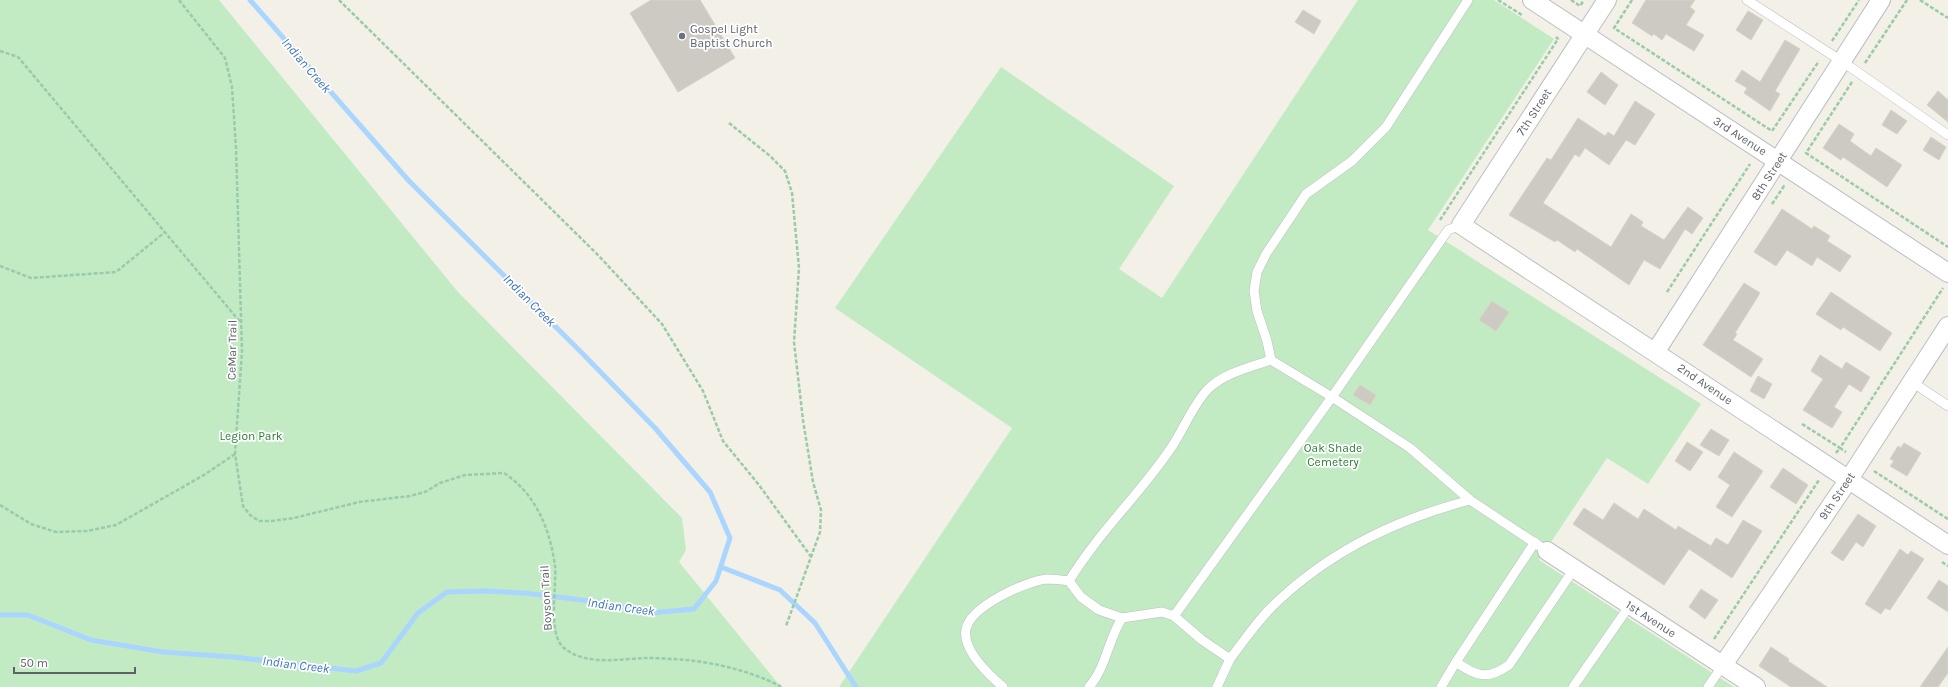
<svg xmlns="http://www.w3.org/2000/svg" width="1948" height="687" viewBox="0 0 1948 687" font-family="Karla,sans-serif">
  <rect width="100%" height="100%" fill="#f2f0e7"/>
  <!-- green -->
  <g fill="#c2ebc4">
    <polygon points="0,0 219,0 458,292 682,518 686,550 679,562 781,687 0,687"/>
    <polygon points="1358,0 1494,0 1554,39 1428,230 1701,404 1648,484 1607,458 1539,560 1734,687 839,687 1012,428 835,308 1001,67 1174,186 1119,269 1162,298"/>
  </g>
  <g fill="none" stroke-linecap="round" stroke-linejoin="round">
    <!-- stream -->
    <g stroke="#aad5ff" stroke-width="5">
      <polyline points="721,567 780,590 815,623 856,687"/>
      <polyline points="0,615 28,615 91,640 163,652 233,657 356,671 381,663 418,613 447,592 485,591 525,593 598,602 650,613 694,609 716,581 730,538 710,492 655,428 581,352 409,181 250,0"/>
    </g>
  </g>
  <!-- building -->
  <g fill="#cdcac4" stroke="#d7d2c5">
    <polygon points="651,0 700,0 735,58 678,92 630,13"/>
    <polygon points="1646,0 1695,0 1690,7 1695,11 1686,25 1704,35 1694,51 1666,34 1662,40 1654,34 1652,36 1632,23"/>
    <polygon points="1303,10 1321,21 1314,34 1295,22"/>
    <polygon points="1748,11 1763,20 1751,40 1736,30"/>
    <polygon points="1785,40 1800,49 1775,91 1780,94 1770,111 1744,93 1747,88 1735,81 1742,70 1760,82"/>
    <polygon points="1601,72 1618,85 1605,105 1587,92"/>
    <polygon points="1938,91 1948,100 1948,122 1927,105"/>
    <polygon points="1635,101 1655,114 1635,145 1626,140 1609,165 1585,148 1579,157 1575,154 1543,203 1611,247 1631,214 1643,222 1641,226 1664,240 1688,207 1703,218 1692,234 1685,229 1660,269 1644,260 1629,285 1577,249 1575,252 1557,240 1555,242 1509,215 1547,158 1551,160 1578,118 1605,136 1608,132 1614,136"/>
    <polygon points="1891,110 1907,121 1897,134 1882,125"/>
    <polygon points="1839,124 1854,134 1850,141 1871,156 1876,148 1902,165 1887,187 1843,157 1841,160 1823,148"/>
    <polygon points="1931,137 1946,147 1939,160 1923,150"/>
    <polygon points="1782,209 1812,229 1814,226 1830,236 1827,241 1851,256 1840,272 1817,257 1812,266 1787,250 1776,266 1754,252"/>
    <polygon points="1744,283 1760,293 1735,333 1737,334 1733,340 1763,359 1751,377 1703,345"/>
    <polygon points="1831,292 1892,333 1880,351 1843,327 1841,330 1816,314"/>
    <polygon points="1492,301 1509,312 1496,331 1479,320"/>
    <polygon points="1820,355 1842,369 1846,362 1870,377 1861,392 1849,384 1834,407 1842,412 1832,428 1803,410 1823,379 1811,371"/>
    <polygon points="1758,376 1772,384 1764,399 1750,391"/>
    <polygon points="1360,385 1376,395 1370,405 1353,395"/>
    <polygon points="1711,429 1729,440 1719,456 1700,445"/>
    <polygon points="1687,442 1703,452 1690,471 1675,461"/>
    <polygon points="1904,443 1921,453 1907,476 1890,466 1894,461 1890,459 1898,446 1901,448"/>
    <polygon points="1734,452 1763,471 1732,517 1716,507 1730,485 1718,477"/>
    <polygon points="1783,468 1808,485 1796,504 1770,487"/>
    <polygon points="1614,503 1638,519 1644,509 1676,530 1678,526 1711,546 1716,538 1728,545 1743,520 1762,531 1732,578 1689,549 1664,585 1573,524 1584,508 1603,520"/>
    <polygon points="1858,514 1876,526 1863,547 1856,542 1843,561 1831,553"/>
    <polygon points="1900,549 1908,555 1911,551 1924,559 1890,610 1885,608 1881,614 1865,604"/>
    <polygon points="1939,580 1948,586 1948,612 1927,598"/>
    <polygon points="1701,589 1718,600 1705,619 1689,607"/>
    <polygon points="1771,647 1789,659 1788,661 1827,687 1791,687 1759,666"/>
    <polygon points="1948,647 1948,673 1938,687 1920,687"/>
  </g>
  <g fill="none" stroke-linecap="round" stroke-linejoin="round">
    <!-- lane casing -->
    <g stroke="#bbbec3" stroke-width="10">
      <g id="lane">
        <polyline points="1468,0 1386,127 1352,161 1306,194 1266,254 1257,272 1254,291 1257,311 1267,341 1271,360 1332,397 1410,448 1470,500 1547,551"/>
        <polyline points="1747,0 1843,62 1948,135"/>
        <polyline points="1912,382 1948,406"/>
        <path d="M1069 581 1081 597 1099 610 1122 618 1162 612 1174 616 1202 640 1230 659C1246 638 1260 617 1279 600 1334 549 1398 519 1470 500"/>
        <polyline points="1174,616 1332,397 1448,230 1461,225"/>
        <polyline points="1456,662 1535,542"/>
        <path d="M1003 687C989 675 962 650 966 629 971 606 1026 581 1047 579 1054 579 1062 580 1069 581 1098 533 1140 494 1171 448 1184 429 1192 406 1208 389 1225 373 1250 367 1271 360"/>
        <path d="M1089 687C1106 668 1108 640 1122 618"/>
        <polyline points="1217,687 1230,659"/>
        <path d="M1441 687 1456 662C1477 677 1488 680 1509 665L1574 569"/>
        <polyline points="1573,687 1630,605"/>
        <polyline points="1708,687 1723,665"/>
      </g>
    </g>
    <!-- street casing -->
    <g stroke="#bbbec3" stroke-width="20">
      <g id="street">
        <polyline points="1532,0 1948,273"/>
        <polyline points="1607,0 1461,225 1948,545"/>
        <polyline points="1656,351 1881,0"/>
        <polyline points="1547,551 1756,687"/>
        <polyline points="1723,665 1849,479 1948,326"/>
      </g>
    </g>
    <!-- path -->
    <g stroke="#99caaa" stroke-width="2.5" stroke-dasharray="4 2" stroke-linecap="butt">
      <path d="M179 0 225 58 232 87 236 148 242 351 235 454 243 506 250 515 259 521H272L294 518 359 502 410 496 425 492 440 483 465 475 504 473C536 494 550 529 555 566 557 586 547 634 564 648 586 666 620 659 646 658 659 658 673 659 686 660 718 663 753 672 782 687"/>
      <polyline points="339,0 598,255 662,324 703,391 723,441 759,485 812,558"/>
      <polyline points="1498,0 1522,15"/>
      <polyline points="1571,0 1580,6 1584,0"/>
      <polyline points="1632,0 1614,28 1772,131 1819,61"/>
      <polyline points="1920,0 1948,18"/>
      <polyline points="1832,41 1859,0"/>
      <polyline points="0,51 18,57 241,323"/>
      <polyline points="1865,63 1907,0"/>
      <polyline points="1852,82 1806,153 1948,247"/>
      <polyline points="729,123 770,156 785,171 792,193 799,268 794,342 803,420 813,482 821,510 820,532 786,626"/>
      <polyline points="1772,204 1784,186 1786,187"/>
      <polyline points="1440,220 1558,39 1556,37"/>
      <polyline points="0,266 31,278 116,272 165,232"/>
      <polyline points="1667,292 1750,164"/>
      <polyline points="1802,424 1840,448 1943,288"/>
      <polyline points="1836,453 1840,448 1846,452"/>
      <polyline points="1874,471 1948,519"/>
      <polyline points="0,505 31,524 56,532 87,531 116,525 204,475 235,454"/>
      <polyline points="1942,562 1948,566"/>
      <polyline points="1714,639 1819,480"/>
    </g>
    <!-- lane -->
    <use href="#lane" stroke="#fff" stroke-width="9"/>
    <!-- street -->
    <use href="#street" stroke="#fff" stroke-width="18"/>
  </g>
  <!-- markers -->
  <circle fill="#6b7280" stroke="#fff" stroke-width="1.5" cx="682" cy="36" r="4"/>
  <g text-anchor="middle" stroke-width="3.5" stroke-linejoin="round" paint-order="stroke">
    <!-- worship labels -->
    <g font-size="12" fill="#5b616d" stroke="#fff" text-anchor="start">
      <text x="690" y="33">Gospel Light<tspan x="690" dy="14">Baptist Church</tspan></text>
    </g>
    <!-- street labels -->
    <g font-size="12" fill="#5e6269" stroke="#fff">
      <text transform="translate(1534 112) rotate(-57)" y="4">7th Street</text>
      <text transform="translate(1740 136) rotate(33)" y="4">3rd Avenue</text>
      <text transform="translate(1769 176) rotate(-57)" y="4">8th Street</text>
      <text transform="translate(232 350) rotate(-89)" y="4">CeMar Trail</text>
      <text transform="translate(1705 384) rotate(34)" y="4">2nd Avenue</text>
      <text transform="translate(1837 496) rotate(-56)" y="4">9th Street</text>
      <text transform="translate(546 598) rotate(-93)" y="4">Boyson Trail</text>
      <text transform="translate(1651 619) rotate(33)" y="4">1st Avenue</text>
    </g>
    <!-- park labels -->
    <g font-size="12" fill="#2c8135" stroke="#fff">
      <text x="251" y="440">Legion Park</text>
      <text x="1333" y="452">Oak Shade<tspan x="1333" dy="14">Cemetery</tspan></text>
    </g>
    <!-- water labels -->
    <g font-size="13" font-style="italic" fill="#3b73bc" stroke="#fff">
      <text transform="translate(307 65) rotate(49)" y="5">Indian Creek</text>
      <text transform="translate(530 300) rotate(45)" y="5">Indian Creek</text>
      <text transform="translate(621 606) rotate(8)" y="5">Indian Creek</text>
      <text transform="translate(296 664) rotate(7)" y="5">Indian Creek</text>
    </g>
  </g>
  <!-- scale -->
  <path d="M14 667v6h121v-6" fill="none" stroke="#5e6269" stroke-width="2"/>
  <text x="20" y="667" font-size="12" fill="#5e6269" stroke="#ffffff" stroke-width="3" paint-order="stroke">50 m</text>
</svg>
